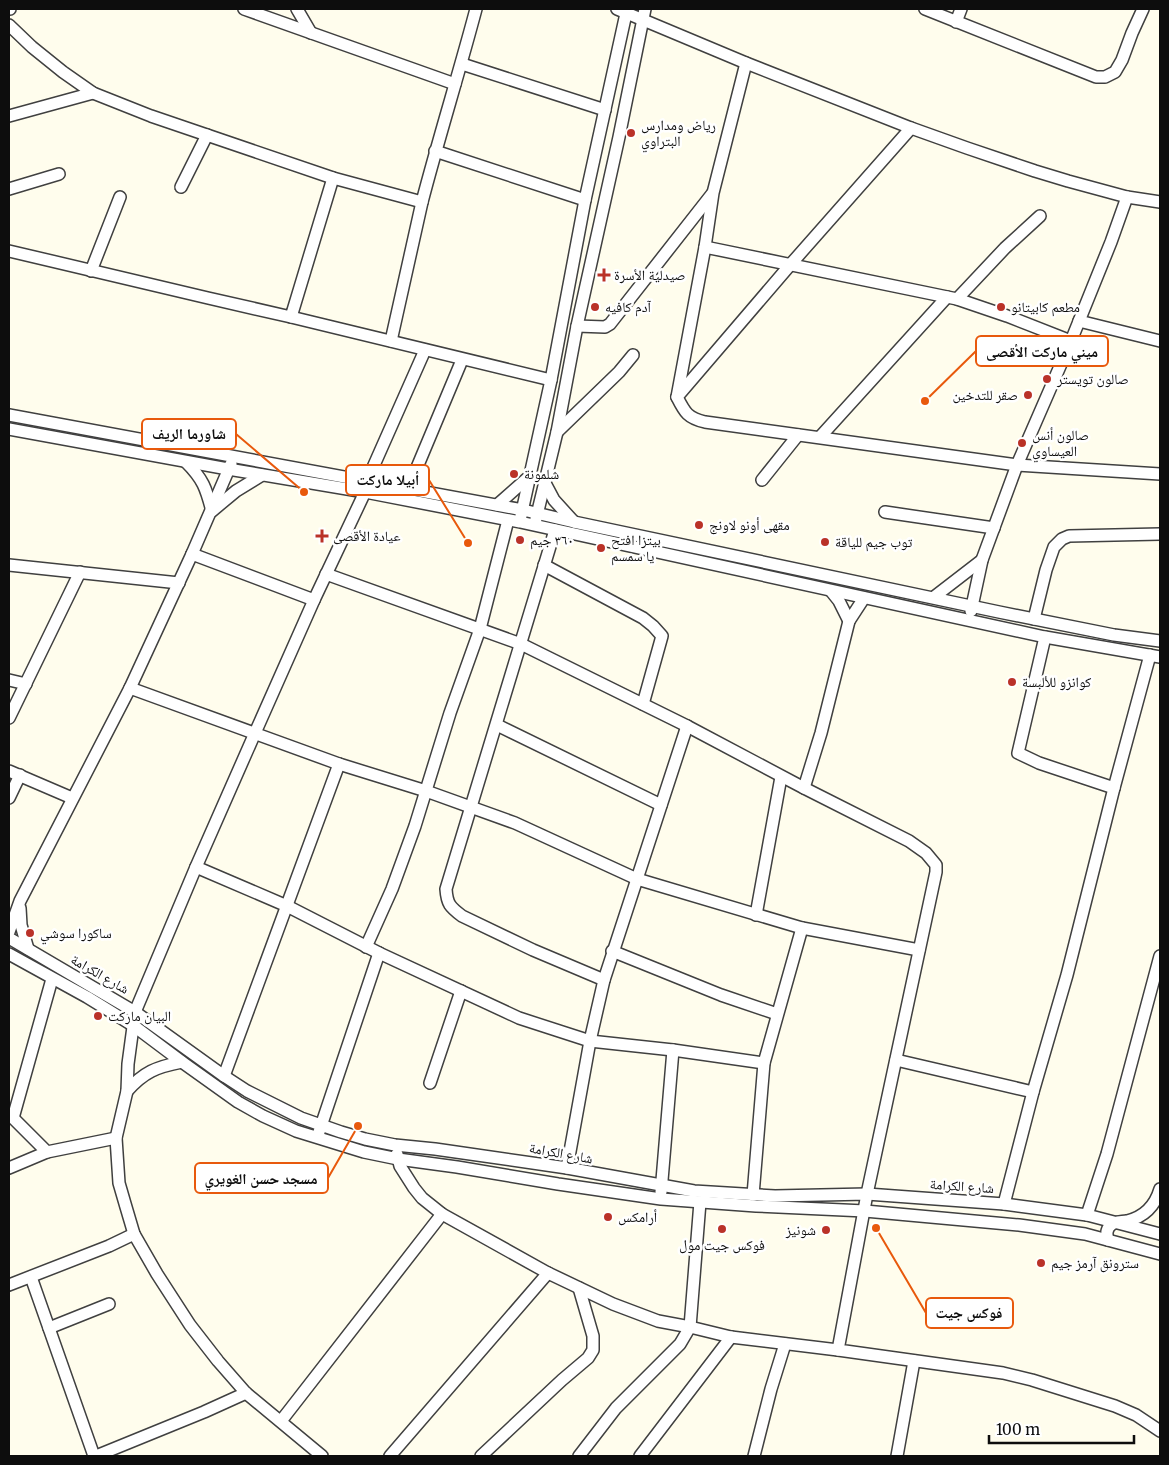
<svg xmlns="http://www.w3.org/2000/svg" width="1169" height="1465" viewBox="0 0 1169 1465" font-family="Merriweather,'Noto Naskh Arabic',serif">
  <rect width="100%" height="100%" fill="#fffded"/>
  <g fill="none" stroke-linecap="round" stroke-linejoin="round">
    <!-- minor casing -->
    <g stroke="#404040" stroke-width="14">
      <g id="minor">
        <polyline points="9,9 10,9"/>
        <polyline points="244,9 455,84"/>
        <polyline points="297,9 311,33"/>
        <polyline points="617,9 746,63 911,128 967,148 1035,171 1068,181 1127,197 1160,202"/>
        <polyline points="925,9 1096,77 1105,77 1115,72 1122,60 1132,33 1143,9"/>
        <polyline points="956,22 961,9"/>
        <path d="M9 25 32 47 63 72 93 93 151 116 333 178 422 202C439 137 459 73 476 9"/>
        <polyline points="462,64 605,110"/>
        <polyline points="9,116 93,93"/>
        <path d="M911 128 790 265 677 397C685 413 688 418 705 422L1017 465 1160 474"/>
        <polyline points="435,151 585,200"/>
        <polyline points="181,187 207,135"/>
        <polyline points="9,189 59,174"/>
        <polyline points="705,247 957,299 1007,316 1071,341"/>
        <polyline points="9,251 208,298 291,317 333,178"/>
        <polyline points="91,271 120,197"/>
        <polyline points="957,299 1005,248 1040,216"/>
        <polyline points="291,317 551,380"/>
        <polyline points="1079,321 1160,341"/>
        <polyline points="577,326 605,327 610,324 712,194"/>
        <polyline points="391,341 422,202"/>
        <polyline points="677,397 705,247 713,193 746,63"/>
        <polyline points="9,415 523,510 574,522 999,612 1114,635 1160,641"/>
        <polyline points="9,429 228,469 365,492 520,522 1045,637 1160,657"/>
        <polyline points="557,432 619,372 633,355"/>
        <polyline points="820,437 947,297"/>
        <path d="M186 462C203 479 206 488 212 511L236 491 262 475"/>
        <polyline points="762,480 798,435"/>
        <polyline points="367,481 425,350"/>
        <polyline points="545,483 554,500 574,522"/>
        <polyline points="408,489 462,360"/>
        <polyline points="497,505 531,475"/>
        <polyline points="885,512 994,528"/>
        <polyline points="521,516 551,380 585,200 627,9"/>
        <polyline points="536,519 557,432 577,326 619,137 645,9"/>
        <path d="M555 530 446 889C447 904 450 907 462 916L533 950 604 980"/>
        <polyline points="192,554 314,600"/>
        <polyline points="9,565 179,583"/>
        <polyline points="544,565 643,618 653,626 662,636 643,704"/>
        <polyline points="326,574 521,644 687,726 804,788 909,841 926,853 936,865 936,872 867,1194 838,1350 1003,1373 1032,1380 1115,1406 1136,1415 1160,1431"/>
        <polyline points="831,591 839,601 849,621"/>
        <polyline points="934,597 982,560"/>
        <polyline points="971,611 982,560 1017,465 1071,341 1111,242 1127,197"/>
        <polyline points="1034,619 1046,570 1054,547 1062,539 1069,536 1160,534"/>
        <polyline points="1045,637 1018,753 1039,763 1114,788"/>
        <polyline points="9,680 26,684"/>
        <polyline points="130,688 339,764 426,791 515,823 637,879 802,928 919,950"/>
        <polyline points="9,718 80,572"/>
        <polyline points="497,725 661,805"/>
        <polyline points="9,771 72,798"/>
        <polyline points="804,788 821,733 849,621 864,598"/>
        <polyline points="9,798 20,775"/>
        <polyline points="196,867 287,906 379,953 519,1018 590,1041 673,1050 764,1063"/>
        <polyline points="20,908 21,925 28,949"/>
        <polyline points="756,915 781,777"/>
        <polyline points="9,932 20,901 130,688 192,554 231,464"/>
        <polyline points="9,938 135,1012 224,1076 247,1091 301,1118 341,1132 365,1139 395,1145 435,1149 567,1168 694,1191 775,1196 867,1194 1004,1204 1087,1215 1160,1234"/>
        <polyline points="366,947 392,889 415,826 450,713 480,629 508,520"/>
        <polyline points="612,951 721,995 777,1014"/>
        <polyline points="9,954 87,997 134,1026 182,1062 238,1102 263,1116 296,1131 364,1152 398,1159 457,1167 558,1184 661,1199 756,1206 865,1211 1019,1225 1085,1234 1160,1254"/>
        <polyline points="896,1060 1033,1092"/>
        <polyline points="224,1076 339,764"/>
        <polyline points="430,1083 461,991"/>
        <path d="M127 1091C144 1072 156 1067 182 1062"/>
        <polyline points="9,1114 47,1152 116,1138"/>
        <polyline points="13,1118 52,979"/>
        <polyline points="319,1132 379,953"/>
        <polyline points="397,1154 400,1166 414,1188 422,1198 442,1214 548,1273 613,1304 658,1321 690,1327 731,1337 838,1350"/>
        <polyline points="9,1168 47,1152"/>
        <polyline points="567,1168 590,1041 604,980 687,726"/>
        <polyline points="661,1192 673,1050"/>
        <polyline points="753,1195 764,1063 802,928"/>
        <polyline points="1004,1204 1033,1092 1067,975 1114,788 1150,655"/>
        <polyline points="1087,1215 1107,1154 1160,956"/>
        <path d="M1108 1240C1106 1234 1106 1229 1111 1225 1115 1221 1121 1222 1127 1221 1144 1217 1155 1206 1160 1189"/>
        <polyline points="31,1277 94,1456"/>
        <polyline points="9,1285 109,1246 134,1234"/>
        <polyline points="49,1328 109,1304"/>
        <polyline points="281,1421 442,1214"/>
        <polyline points="96,1456 204,1412 246,1393"/>
        <polyline points="322,1456 246,1393 218,1361 190,1325 157,1274 134,1234 126,1207 119,1183 116,1138 127,1091 128,1064 135,1012 196,867 255,733 314,600 365,492"/>
        <polyline points="390,1456 548,1273"/>
        <polyline points="481,1456 562,1380 588,1358 593,1350 593,1336 579,1288"/>
        <polyline points="579,1456 616,1408 680,1344 690,1327 700,1202"/>
        <polyline points="640,1456 731,1337"/>
        <polyline points="754,1456 771,1389 785,1344"/>
        <polyline points="897,1456 914,1361"/>
      </g>
    </g>
    <!-- minor -->
    <use href="#minor" stroke="#fff" stroke-width="11"/>
  </g>
  <!-- markers -->
  <g fill="#ba3228" stroke="#fff" stroke-width="2">
    <circle cx="631" cy="133" r="5"/>
    <path d="M601.5 267.5h5v5h5v5h-5v5h-5v-5h-5v-5h5z"/>
    <circle cx="595" cy="307" r="5"/>
    <circle cx="1001" cy="307" r="5"/>
    <circle cx="1047" cy="379" r="5"/>
    <circle cx="1028" cy="395" r="5"/>
    <circle cx="1022" cy="443" r="5"/>
    <circle cx="514" cy="474" r="5"/>
    <circle cx="699" cy="525" r="5"/>
    <path d="M319.5 528.5h5v5h5v5h-5v5h-5v-5h-5v-5h5z"/>
    <circle cx="520" cy="540" r="5"/>
    <circle cx="825" cy="542" r="5"/>
    <circle cx="601" cy="548" r="5"/>
    <circle cx="1012" cy="682" r="5"/>
    <circle cx="30" cy="933" r="5"/>
    <circle cx="98" cy="1016" r="5"/>
    <circle cx="608" cy="1217" r="5"/>
    <circle cx="722" cy="1229" r="5"/>
    <circle cx="826" cy="1230" r="5"/>
    <circle cx="1041" cy="1263" r="5"/>
  </g>
  <g text-anchor="middle" stroke-width="5" stroke-linejoin="round" paint-order="stroke">
    <!-- poi labels -->
    <g font-size="14" fill="#0d0d0d" stroke="#fff" text-anchor="start">
      <text x="641" y="130">رياض ومدارس<tspan x="641" dy="16">البتراوي</tspan></text>
      <text x="614" y="280">صيدلية الأسرة</text>
      <text x="605" y="312">آدم كافيه</text>
      <text x="1011" y="312">مطعم كابيتانو</text>
      <text x="1057" y="384">صالون تويستر</text>
      <text x="1018" y="400" text-anchor="end">صقر للتدخين</text>
      <text x="1032" y="440">صالون أنس<tspan x="1032" dy="16">العيساوي</tspan></text>
      <text x="524" y="479">شلمونة</text>
      <text x="709" y="530">مقهى أونو لاونج</text>
      <text x="333" y="541">عيادة الأقصى</text>
      <text x="530" y="545">٣٦٠ جيم</text>
      <text x="611" y="545">بيتزا افتح<tspan x="611" dy="16">يا سمسم</tspan></text>
      <text x="835" y="547">توب جيم للياقة</text>
      <text x="1022" y="687">كوانزو للألبسة</text>
      <text x="40" y="938">ساكورا سوشي</text>
      <text x="108" y="1021">البيان ماركت</text>
      <text x="618" y="1222">أرامكس</text>
      <text x="816" y="1235" text-anchor="end">شونيز</text>
      <text x="722" y="1250" text-anchor="middle">فوكس جيت مول</text>
      <text x="1051" y="1268">سترونق آرمز جيم</text>
    </g>
    <!-- street labels -->
    <g font-size="14" fill="#0d0d0d" stroke="#fff">
      <text transform="translate(100 974) rotate(30)" y="5">شارع الكرامة</text>
      <text transform="translate(561 1153) rotate(10)" y="5">شارع الكرامة</text>
      <text transform="translate(962 1186) rotate(4)" y="5">شارع الكرامة</text>
    </g>
  </g>
  <!-- callouts -->
  <path fill="none" stroke="#e8590c" stroke-width="2" d="M925 401L976 351M304 492L236 434M468 543L429 480M358 1126L328 1178M876 1228L926 1313"/>
  <g fill="#e8590c" stroke="#fff" stroke-width="2">
    <circle cx="925" cy="401" r="5"/>
    <circle cx="304" cy="492" r="5"/>
    <circle cx="468" cy="543" r="5"/>
    <circle cx="358" cy="1126" r="5"/>
    <circle cx="876" cy="1228" r="5"/>
  </g>
  <g fill="#fff" stroke="#e8590c" stroke-width="2">
    <rect x="976" y="336" width="132" height="30" rx="5"/>
    <rect x="142" y="419" width="94" height="30" rx="5"/>
    <rect x="346" y="465" width="83" height="30" rx="5"/>
    <rect x="195" y="1163" width="133" height="30" rx="5"/>
    <rect x="926" y="1298" width="87" height="30" rx="5"/>
  </g>
  <g font-size="15" text-anchor="middle" font-weight="bold" fill="#0d0d0d">
    <text x="1042" y="357">ميني ماركت الأقصى</text>
    <text x="189" y="439">شاورما الريف</text>
    <text x="388" y="485">أبيلا ماركت</text>
    <text x="261" y="1184">مسجد حسن الغويري</text>
    <text x="969" y="1318">فوكس جيت</text>
  </g>
  <!-- border -->
  <rect width="1169" height="1465" fill="none" stroke="#0d0d0d" stroke-width="20"/>
  <!-- scale -->
  <path d="M989 1435v8h145v-8" fill="none" stroke="#0d0d0d" stroke-width="2.5"/>
  <text x="996" y="1435" font-size="15" fill="#0d0d0d" stroke="#ffffff" stroke-width="4" paint-order="stroke">100 m</text>
</svg>
